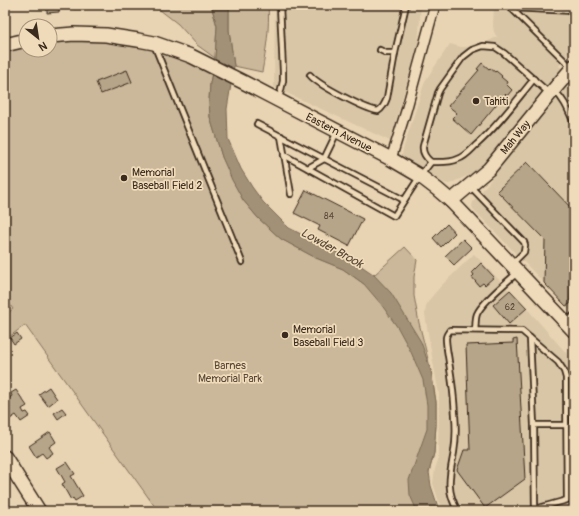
<svg xmlns="http://www.w3.org/2000/svg" width="579" height="516" viewBox="0 0 579 516" font-family="Pangolin,sans-serif">
  <rect width="100%" height="100%" fill="#e8d4b3"/>
  <filter id="ink" filterUnits="userSpaceOnUse"><feTurbulence type="fractalNoise" baseFrequency=".025" numOctaves="2"/><feDisplacementMap in="SourceGraphic" scale="8" xChannelSelector="R" yChannelSelector="G"/><feConvolveMatrix kernelMatrix="1 2 1 2 8 2 1 2 1" color-interpolation-filters="sRGB"/></filter>
  <g filter="url(#ink)">
    <!-- built -->
    <g fill="#d9c6a6">
      <polygon points="275,5 421,5 418,45 390,141 274,87"/>
      <polygon points="494,5 574,5 574,45 559,66 561,68 562,70 488,159 471,174 449,184 444,183 405,158 402,155 404,146 425,81 450,44 461,47 470,47 484,43 497,37 494,32 493,26"/>
      <polygon points="574,78 574,314 473,209 472,206 473,202 554,101"/>
      <polygon points="474,254 530,312 574,362 574,511 444,511 438,499 433,483 435,469 438,460 439,394 431,351 425,314 426,306 429,300 441,286"/>
    </g>
    <!-- green -->
    <g fill="#cbb89a" stroke="#83715c">
      <polygon points="145,5 211,5 217,26 215,58 197,45 178,24 160,10"/>
      <path d="M229 5H268C270 27 266 50 262 72L234 66 229 30Z"/>
      <polygon points="106,35 213,67 210,83 209,101 210,117 222,157 243,200 258,218 281,239 316,258 343,269 364,284 405,247 417,260 414,277 414,296 419,323 431,371 436,402 436,425 434,453 419,509 420,511 158,511 25,325 5,340 5,315 13,309 5,298 5,45 26,40 26,50 50,50 50,36"/>
    </g>
    <!-- water -->
    <polygon fill="#a39177" stroke="#796853" points="211,5 229,5 229,30 234,66 227,109 228,139 241,169 252,187 263,202 289,228 354,261 373,274 391,293 421,342 431,371 436,402 436,425 434,453 429,472 431,486 438,507 441,511 417,511 410,495 409,480 427,429 427,405 423,380 411,352 398,328 381,304 364,284 343,269 316,258 281,239 258,218 243,200 232,180 222,157 210,117 209,101 210,83 215,58 217,26"/>
    <!-- building -->
    <g fill="#b7a589" stroke="#3b2a1e">
      <polygon points="47,5 83,5 83,9 73,9 72,7 59,8 59,12 47,13"/>
      <polygon points="482,63 489,69 490,68 495,72 496,71 502,76 501,77 507,82 506,84 512,90 507,96 505,94 471,135 452,118 457,113 448,106 479,70 477,69"/>
      <polygon points="127,70 132,82 101,94 96,82"/>
      <polygon points="527,162 574,211 570,304 566,306 544,283 545,240 497,191"/>
      <polygon points="306,190 363,219 349,246 318,230 320,226 294,213"/>
      <polygon points="447,224 455,233 441,247 433,238"/>
      <polygon points="463,239 472,248 454,265 445,256"/>
      <polygon points="481,263 494,277 485,285 483,283 479,286 472,277 474,275 472,272"/>
      <polygon points="510,290 527,308 509,324 493,305"/>
      <polygon points="17,333 21,339 14,344 10,338"/>
      <polygon points="517,339 525,479 485,508 457,470 464,450 470,450 466,345 513,343 513,340"/>
      <polygon points="49,387 57,399 48,406 39,394"/>
      <polygon points="16,390 27,406 22,409 24,413 27,412 30,416 21,422 16,415 10,419 5,411 5,401 12,396 11,393"/>
      <polygon points="62,408 66,413 58,419 54,413"/>
      <polygon points="50,432 56,442 49,447 53,453 46,458 42,453 36,457 29,446"/>
      <polygon points="67,462 75,474 71,476 83,496 75,501 73,498 71,500 62,484 65,482 57,468"/>
    </g>
    <g fill="none" stroke-linecap="round" stroke-linejoin="round">
      <!-- lane casing -->
      <g stroke="#3b2a1e" stroke-width="8">
        <g id="lane">
          <polyline points="511,5 511,8 571,67"/>
          <polyline points="511,8 574,11"/>
          <polyline points="155,47 242,262"/>
          <polyline points="380,50 386,53 395,53"/>
          <path d="M310 75C318 85 365 109 378 111 383 108 385 104 387 98L395 53 406 5"/>
          <path d="M555 91C565 101 568 110 574 123"/>
          <polyline points="279,99 283,81 283,71 280,5"/>
          <polyline points="257,124 404,200"/>
          <polyline points="281,136 291,194"/>
          <path d="M284 155 394 216 420 176 431 162C440 162 450 163 458 159 465 157 470 151 475 146 497 127 515 102 534 79"/>
          <path d="M431 162C426 158 422 153 423 146L438 93 440 89 463 57 472 50 483 46 495 47 504 53 549 93"/>
          <polyline points="308,168 324,159 337,132"/>
          <polyline points="471,187 524,242 525,245 524,252 513,263"/>
          <polyline points="567,323 574,315"/>
          <path d="M475 330C476 325 475 319 477 314 482 302 507 282 517 273"/>
          <polyline points="530,338 534,425 535,511"/>
          <polyline points="534,425 566,425"/>
          <path d="M458 511C445 490 450 474 454 452 456 440 456 427 455 415 454 397 452 380 449 362 448 354 446 346 446 338 446 335 448 333 450 330L522 331 558 362 564 371 566 378 567 500 535 509"/>
        </g>
      </g>
      <!-- street casing -->
      <g stroke="#3b2a1e" stroke-width="12">
        <polyline id="street" points="391,159 406,111 435,5"/>
      </g>
      <!-- secondary casing -->
      <g stroke="#3b2a1e" stroke-width="16">
        <g id="secondary">
          <polyline points="50,36 74,34 106,35 138,40 154,43 174,50 191,56 245,83 391,159 420,176 437,189 451,201 472,223 574,331"/>
          <polyline points="5,45 26,40"/>
          <polyline points="451,201 489,169 550,94 574,66"/>
          <polyline points="5,457 39,511"/>
        </g>
      </g>
      <!-- lane -->
      <use href="#lane" stroke="#efdbb9" stroke-width="4.5"/>
      <!-- street -->
      <use href="#street" stroke="#efdbb9" stroke-width="9"/>
      <!-- secondary -->
      <use href="#secondary" stroke="#efdbb9" stroke-width="13"/>
    </g>
  </g>
  <!-- markers -->
  <g fill="#3b2a1e" stroke="#efdbb9" stroke-width="1.5">
    <circle cx="476" cy="101" r="4"/>
    <circle cx="124" cy="178" r="4"/>
    <circle cx="285" cy="335" r="4"/>
  </g>
  <g text-anchor="middle" stroke-width="3.5" stroke-linejoin="round" paint-order="stroke">
    <!-- number labels -->
    <g font-size="9" fill="#5a4939">
      <text x="329" y="219">84</text>
      <text x="510" y="310">62</text>
    </g>
    <!-- poi labels -->
    <g font-size="11" fill="#3b2a1e" stroke="#efdbb9" text-anchor="start">
      <text x="484" y="105">Tahiti</text>
      <text x="132" y="176">Memorial<tspan x="132" dy="13">Baseball Field 2</tspan></text>
      <text x="293" y="333">Memorial<tspan x="293" dy="13">Baseball Field 3</tspan></text>
    </g>
    <!-- street labels -->
    <g font-size="11" fill="#3b2a1e" stroke="#efdbb9">
      <text transform="translate(339 132) rotate(27)" y="4">Eastern Avenue</text>
      <text transform="translate(515 137) rotate(-51)" y="4">Mah Way</text>
    </g>
    <!-- park labels -->
    <g font-size="11" fill="#584637" stroke="#efdbb9">
      <text x="230" y="369">Barnes<tspan x="230" dy="13">Memorial Park</tspan></text>
    </g>
    <!-- water labels -->
    <g font-size="12" font-style="italic" fill="#554434" stroke="#efdbb9">
      <text transform="translate(332 248) rotate(29)" y="4">Lowder Brook</text>
    </g>
  </g>
  <!-- margin -->
  <rect width="579" height="516" fill="none" stroke="#efdbb9" stroke-width="20"/>
  <rect x="10" y="10" width="559" height="496" fill="none" stroke="#3b2a1e" stroke-width="1.5" filter="url(#ink)"/>
  <!-- north arrow -->
  <g transform="translate(38 38) rotate(150)"><circle r="19" fill="#efdbb9" stroke="#a7947b"/>
  <path d="M0-3L7 15L0 10L-7 15Z" fill="#3b2a1e"/>
  <text y="-6" font-size="11" font-weight="bold" text-anchor="middle" fill="#3b2a1e">N</text>
  </g>
</svg>
